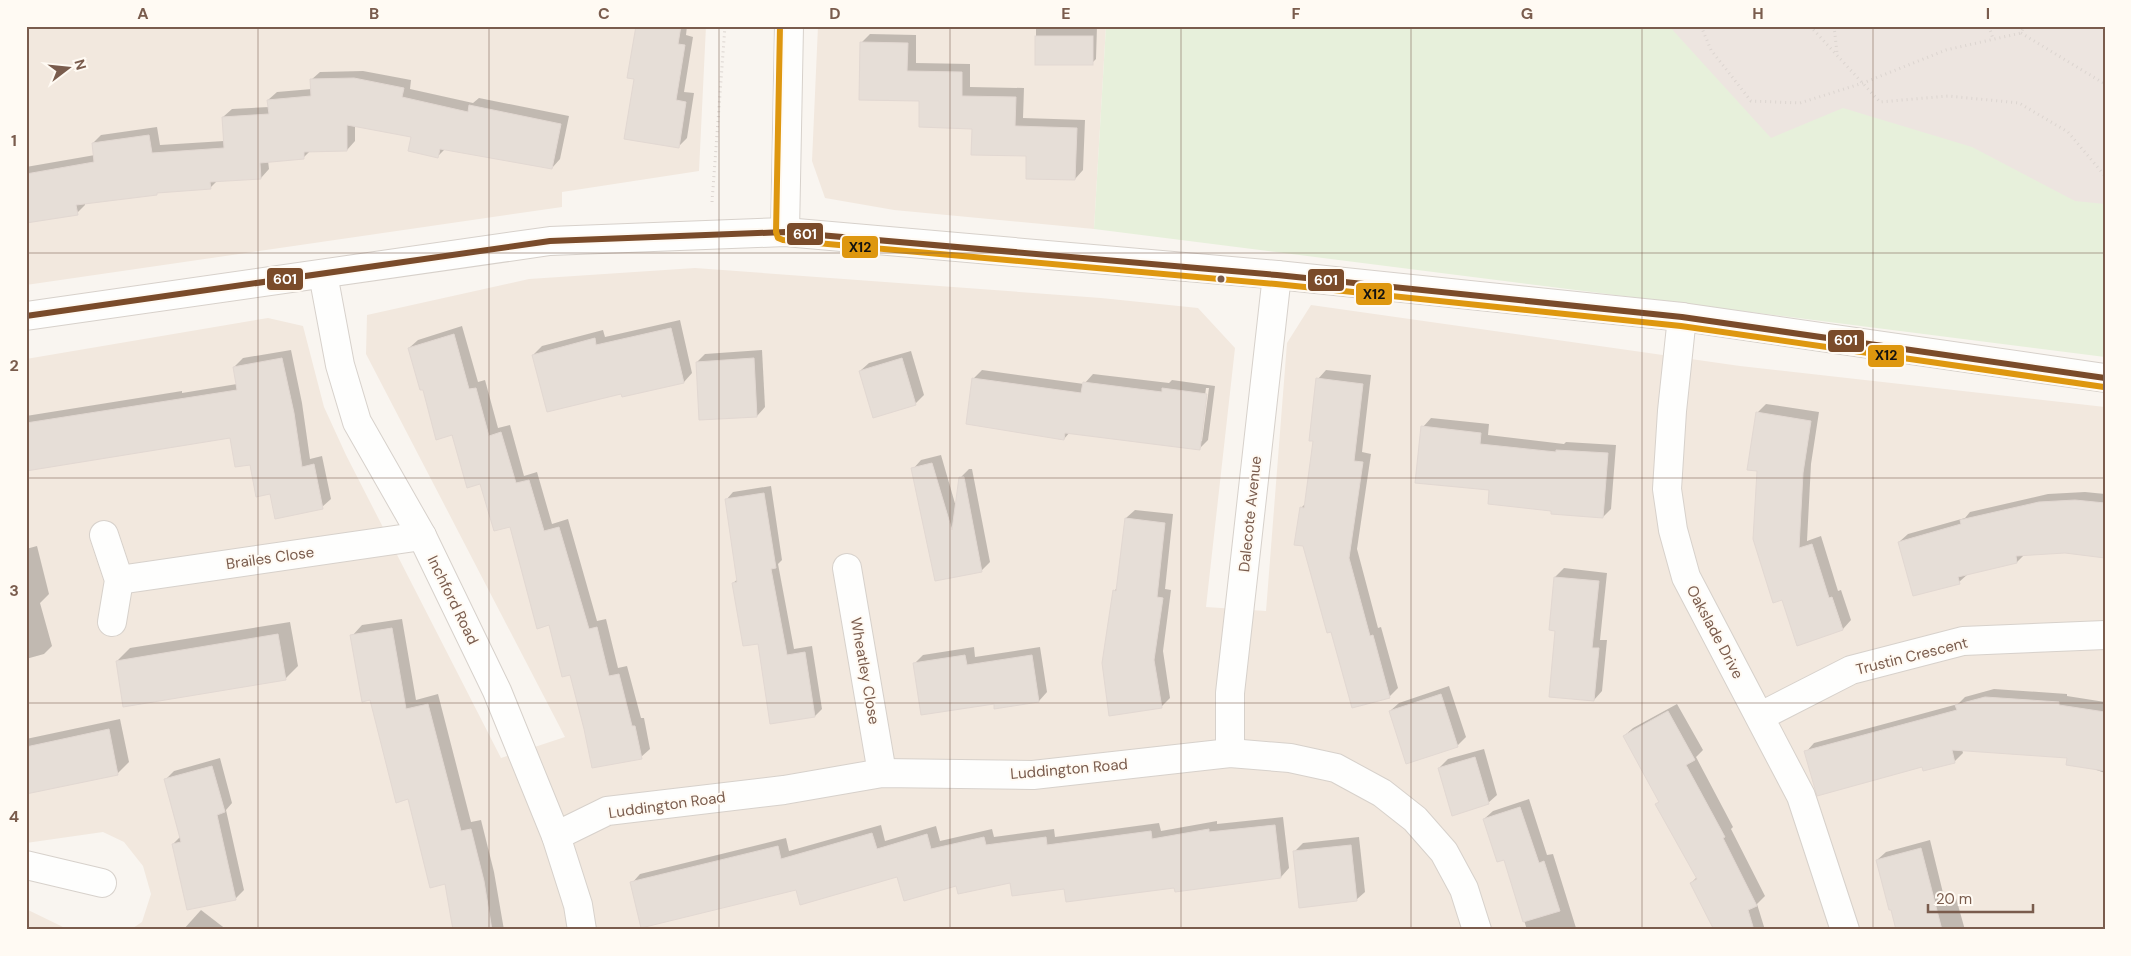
<svg xmlns="http://www.w3.org/2000/svg" width="2131" height="956" viewBox="0 0 2131 956" font-family="'DM Sans',sans-serif">
  <rect width="100%" height="100%" fill="#f9f5f0"/>
  <!-- residential -->
  <g fill="#f2e8de">
    <polygon points="26,26 706,26 699,171 562,192 562,207 26,285"/>
    <polygon points="818,26 1106,26 1094,229 894,210 825,198 812,161"/>
    <polygon points="695,268 1101,298 1198,308 1235,348 1206,607 1266,611 1287,343 1311,305 1740,366 2105,407 2105,930 130,930 142,922 151,894 143,866 124,842 103,832 26,843 26,359 268,318 303,326 324,407 346,455 501,758 565,737 366,354 367,315 529,279"/>
    <polygon points="26,909 61,926 67,930 26,930"/>
  </g>
  <!-- industrial -->
  <polygon fill="#ede5e0" points="1106,26 2105,26 2105,336"/>
  <!-- green -->
  <polygon fill="#e7f0db" points="1106,26 1669,26 1771,138 1843,108 1972,147 2075,201 2105,204 2105,357 1094,229"/>
  <!-- shadow -->
  <g fill="#0003" fill-rule="evenodd">
    <polygon points="638,26 687,26 686,35 693,37 684,92 694,93 687,138 678,147 636,78"/>
    <polygon points="1036,26 1097,26 1096,59 1092,63 1036,64"/>
    <polygon points="870,34 916,35 916,63 970,64 970,87 1024,88 1023,118 1085,120 1083,170 1075,179 921,100 861,43"/>
    <polygon points="363,71 411,80 410,89 473,103 479,98 569,116 560,159 552,168 446,148 437,157 412,136 355,125 355,141 347,150 310,151 304,157 268,161 269,169 261,178 218,180 210,188 158,192 85,203 85,205 77,213 33,221 26,224 26,167 95,155 93,143 101,135 157,127 160,145 224,141 223,117 232,109 269,107 268,100 277,92 312,89 311,80 320,72"/>
    <polygon points="680,320 692,373 684,382 623,396 622,392 533,355 542,346 603,330 605,337"/>
    <polygon points="462,326 478,382 485,380 498,428 510,425 524,476 537,472 552,524 568,519 597,621 606,619 618,668 627,666 641,718 644,718 650,749 641,757 586,729 571,673 511,525 481,483 423,388 409,348 418,340"/>
    <polygon points="291,350 302,403 310,459 322,456 331,499 322,507 270,492 231,436 26,469 26,416 182,391 182,393 237,384 234,367 243,358"/>
    <polygon points="762,350 765,407 757,416 697,362 705,354"/>
    <polygon points="911,351 924,395 915,404 860,371 869,363"/>
    <path d="M982 370 1084 384 1093 374 1169 383 1172 380 1215 386 1208 440 1199 449 1070 432 1064 439 973 379ZM1206 388H1209L1202 441H1199Z"/>
    <polygon points="1326,370 1371,375 1362,452 1371,454 1357,549 1378,628 1381,627 1398,688 1390,696 1353,706 1301,508 1306,503 1314,440 1318,379"/>
    <polygon points="1766,404 1819,412 1811,464 1807,541 1821,536 1838,591 1841,590 1851,620 1843,629 1798,645 1758,470 1758,412"/>
    <polygon points="1431,418 1489,424 1488,435 1564,444 1566,442 1616,445 1611,509 1603,517 1553,510 1490,489 1423,427"/>
    <polygon points="941,455 956,507 960,478 969,469 972,469 990,562 981,571 936,580 913,469 921,460"/>
    <polygon points="771,486 782,560 778,564 794,649 812,646 822,709 815,716 759,642 733,583 738,579 726,500 733,492"/>
    <polygon points="2085,492 2105,494 2105,557 2065,552 2024,555 2017,562 1968,574 1959,582 1899,542 1908,534 1965,518 1970,512 2048,494"/>
    <polygon points="1135,510 1173,514 1165,589 1171,590 1163,651 1170,698 1162,706 1114,591 1118,587 1126,518"/>
    <polygon points="37,546 49,594 40,603 52,646 44,654 26,659 26,549"/>
    <polygon points="1564,568 1607,573 1600,640 1607,640 1602,691 1594,700 1556,630 1550,629 1555,577"/>
    <polygon points="402,619 416,700 438,694 471,822 481,820 494,872 504,930 454,930 446,882 409,798 370,699 352,636 362,625"/>
    <polygon points="290,622 298,666 285,679 117,661 130,648"/>
    <polygon points="974,647 975,657 1040,647 1047,692 1039,701 995,708 995,702 915,663 923,655"/>
    <polygon points="1449,686 1466,737 1457,746 1390,711 1399,703"/>
    <polygon points="1994,689 2067,694 2067,696 2105,702 2105,773 2088,767 2068,757 1962,749 1963,753 1955,761 1924,769 1923,766 1806,752 1814,743 1958,704 1965,697"/>
    <polygon points="1677,704 1703,750 1696,757 1733,827 1731,829 1765,896 1757,904 1765,930 1715,930 1691,883 1697,877 1660,801 1624,736 1633,728"/>
    <polygon points="120,719 129,762 118,773 26,793 26,739"/>
    <polygon points="1484,749 1497,795 1488,803 1439,768 1448,759"/>
    <polygon points="220,758 232,803 226,810 244,890 235,899 173,844 181,836 166,779 174,771"/>
    <polygon points="1529,799 1547,855 1553,854 1576,928 1578,927 1578,930 1527,930 1505,858 1484,819 1493,811"/>
    <polygon points="1283,817 1289,868 1281,877 1175,886 1065,888 1011,881 957,884 898,876 796,888 632,883 640,874 786,838 789,851 881,825 885,841 936,826 940,841 992,829 994,837 1054,829 1055,837 1159,823 1161,831 1217,821 1217,824"/>
    <polygon points="1359,837 1365,892 1356,900 1294,852 1303,843"/>
    <polygon points="1930,840 1945,901 1956,898 1965,930 1897,930 1877,860 1886,852"/>
    <polygon points="201,910 227,930 183,930"/>
  </g>
  <!-- building -->
  <g fill="#e6ded7" stroke="#e2d8d2">
    <polygon points="636,26 681,26 678,44 685,45 676,100 686,102 679,148 624,139 634,79 627,78"/>
    <rect x="1035" y="36" width="58" height="29"/>
    <polygon points="860,42 908,43 907,71 962,72 962,96 1016,97 1015,126 1077,128 1075,180 1026,179 1026,156 971,155 972,129 919,127 919,101 859,100"/>
    <polygon points="354,78 404,88 402,97 468,112 469,105 561,124 552,169 440,149 438,158 408,151 411,137 347,125 347,151 304,152 304,159 260,163 261,179 210,182 211,189 157,193 157,195 76,205 78,215 26,223 26,174 94,162 92,143 149,135 152,153 224,148 222,117 269,114 267,100 311,96 310,79"/>
    <polygon points="671,328 684,383 622,397 621,394 547,412 532,355 595,338 596,345"/>
    <polygon points="454,334 469,389 476,388 489,436 501,432 516,483 529,480 544,531 559,527 589,629 597,627 609,676 619,674 632,726 635,726 642,759 592,768 584,729 570,675 562,677 549,625 537,629 510,527 494,531 480,484 467,488 452,435 436,440 423,390 420,390 408,348"/>
    <polygon points="282,358 294,413 302,467 314,464 323,509 275,519 270,494 256,497 250,465 235,467 230,438 26,471 26,423 237,390 233,367"/>
    <polygon points="754,358 757,417 699,420 696,362"/>
    <polygon points="902,358 916,405 873,418 859,371"/>
    <polygon points="972,378 1081,393 1083,382 1162,392 1162,388 1207,394 1200,450 1065,433 1064,440 966,424"/>
    <polygon points="1316,378 1363,384 1354,461 1363,462 1349,558 1370,636 1373,635 1390,698 1352,708 1331,632 1327,633 1303,546 1294,545 1300,507 1304,508 1313,441 1309,441"/>
    <polygon points="1756,412 1811,421 1803,473 1799,548 1812,544 1829,598 1832,597 1843,630 1797,646 1782,600 1773,603 1753,539 1757,471 1747,470"/>
    <polygon points="1421,426 1481,433 1480,444 1556,452 1556,450 1608,453 1603,518 1551,514 1551,511 1488,504 1489,490 1415,483"/>
    <polygon points="932,463 952,530 959,477 964,477 982,572 935,581 911,468"/>
    <polygon points="764,493 776,568 771,569 787,655 805,652 815,717 770,724 758,644 743,646 732,583 737,582 725,499"/>
    <polygon points="2075,500 2105,503 2105,558 2065,553 2016,556 2017,563 1958,577 1960,584 1913,596 1898,542 1961,524 1960,520 2039,502"/>
    <polygon points="1125,518 1165,523 1157,597 1163,598 1154,660 1162,708 1109,716 1102,663 1113,590 1116,591"/>
    <polygon points="1554,577 1599,581 1592,648 1599,648 1594,701 1549,697 1555,631 1549,630"/>
    <polygon points="392,628 406,709 428,704 461,831 471,829 484,881 492,930 453,930 445,884 430,888 408,799 396,803 370,700 362,702 350,635"/>
    <polygon points="278,634 286,680 123,707 116,661"/>
    <polygon points="965,655 967,665 1032,655 1039,702 994,709 994,704 921,715 913,663"/>
    <polygon points="1441,694 1458,747 1406,764 1389,711"/>
    <polygon points="1985,697 2059,702 2059,705 2105,712 2105,771 2066,765 2067,758 1952,750 1955,763 1923,771 1922,767 1817,796 1804,751 1957,710 1955,705"/>
    <polygon points="1668,711 1695,760 1686,765 1725,837 1723,838 1757,906 1748,910 1754,930 1714,930 1690,883 1697,879 1655,804 1659,802 1623,736"/>
    <polygon points="109,729 118,775 26,794 26,747"/>
    <polygon points="1475,757 1489,804 1452,816 1438,768"/>
    <polygon points="212,766 225,812 217,815 236,900 187,910 172,844 181,842 164,779"/>
    <polygon points="1520,807 1539,863 1544,861 1560,911 1523,922 1504,860 1497,862 1483,819"/>
    <polygon points="1275,825 1281,878 1175,892 1174,888 1066,902 1064,889 1012,896 1010,883 958,894 956,886 904,901 897,877 800,905 796,890 641,928 630,882 778,846 781,859 872,833 877,849 927,834 931,849 984,837 986,845 1046,837 1047,845 1151,831 1152,839 1209,829 1209,832"/>
    <polygon points="1351,845 1357,901 1299,908 1293,851"/>
    <polygon points="1921,848 1942,930 1896,930 1891,910 1889,910 1876,860"/>
  </g>
  <g fill="none" stroke-linecap="round" stroke-linejoin="round">
    <!-- minor casing -->
    <g stroke="#d7d1cb" stroke-width="30">
      <g id="minor">
        <polyline points="323,274 340,365 357,422 422,536 497,691 556,836 578,905 582,930"/>
        <polyline points="1682,317 1672,411 1667,489 1673,530 1686,577 1801,796 1845,930"/>
        <polyline points="104,535 119,580 112,622"/>
        <polyline points="847,568 882,773"/>
        <polyline points="119,580 422,536"/>
        <polyline points="1761,716 1851,670 1963,641 2105,635"/>
        <polyline points="1230,753 1230,693 1277,275"/>
        <polyline points="556,836 607,811 784,790 882,773 1033,775 1230,753 1290,758 1336,768 1382,793 1415,819 1444,852 1464,889 1477,930"/>
        <polyline points="26,865 102,883"/>
      </g>
    </g>
    <!-- tertiary casing -->
    <g stroke="#d7d1cb" stroke-width="30">
      <g id="tertiary">
        <polyline points="785,232 789,26"/>
        <polyline points="26,316 550,241 785,232 1277,275 1682,317 2105,378"/>
      </g>
    </g>
    <!-- path -->
    <g stroke="#dcd5d0" stroke-width="3" stroke-dasharray="1 4" stroke-linecap="butt">
      <polyline points="1701,26 1711,50 1751,101 1800,103 1863,83 1946,50 2021,33 2024,26"/>
      <polyline points="1810,26 1880,102 1948,96 2019,103 2068,132 2105,176"/>
      <polyline points="1834,26 1837,53"/>
      <polyline points="1989,26 1993,39"/>
      <polyline points="2021,33 2105,84"/>
      <polyline points="712,202 725,26"/>
    </g>
    <!-- minor -->
    <use href="#minor" stroke="#fefefd" stroke-width="28"/>
    <!-- tertiary -->
    <use href="#tertiary" stroke="#fefefd" stroke-width="28"/>
    <!-- bus-1 casing -->
    <g stroke="#fffaf3" stroke-width="10">
      <polyline id="bus-1" points="26,316 550,241 785,232 1277,275 1682,317 2105,378"/>
    </g>
    <!-- bus-2 casing -->
    <g stroke="#fffaf3" stroke-width="10">
      <polyline id="bus-2" points="780,26 776,232 778,238 783,240 1276,284 1681,326 2104,387"/>
    </g>
    <!-- bus-1 -->
    <use href="#bus-1" stroke="#7a4b2a" stroke-width="6"/>
    <!-- bus-2 -->
    <use href="#bus-2" stroke="#de970f" stroke-width="6"/>
  </g>
  <!-- grid -->
  <path fill="none" stroke="#7a5c4d" stroke-width="1" stroke-opacity="0.55" d="M258 26V930M489 26V930M719 26V930M950 26V930M1181 26V930M1411 26V930M1642 26V930M1873 26V930M26 253H2105M26 478H2105M26 703H2105"/>
  <!-- markers -->
  <circle fill="#7a5c4d" stroke="#fffaf3" stroke-width="2" cx="1221" cy="279" r="4.5"/>
  <g text-anchor="middle" stroke-width="4" stroke-linejoin="round" paint-order="stroke">
    <!-- street labels -->
    <g font-size="15" fill="#7a5c4d" stroke="#fffaf3">
      <text transform="translate(1250 514) rotate(-84)" y="5">Dalecote Avenue</text>
      <text transform="translate(270 558) rotate(-8)" y="5">Brailes Close</text>
      <text transform="translate(453 600) rotate(64)" y="5">Inchford Road</text>
      <text transform="translate(1715 632) rotate(62)" y="5">Oakslade Drive</text>
      <text transform="translate(1912 656) rotate(-14)" y="5">Trustin Crescent</text>
      <text transform="translate(865 671) rotate(80)" y="5">Wheatley Close</text>
      <text transform="translate(1069 769) rotate(-5)" y="5">Luddington Road</text>
      <text transform="translate(667 805) rotate(-8)" y="5">Luddington Road</text>
    </g>
  </g>
  <g stroke="#fffaf3" stroke-width="2">
    <rect x="786" y="222" width="38" height="24" rx="5" fill="#7a4b2a"/>
    <rect x="841" y="235" width="38" height="24" rx="5" fill="#de970f"/>
    <rect x="266" y="267" width="38" height="24" rx="5" fill="#7a4b2a"/>
    <rect x="1307" y="268" width="38" height="24" rx="5" fill="#7a4b2a"/>
    <rect x="1355" y="282" width="38" height="24" rx="5" fill="#de970f"/>
    <rect x="1827" y="329" width="38" height="24" rx="5" fill="#7a4b2a"/>
    <rect x="1867" y="344" width="38" height="24" rx="5" fill="#de970f"/>
  </g>
  <g font-size="14" text-anchor="middle" font-weight="bold" fill="#fff">
    <text x="805" y="239">601</text>
    <text x="285" y="284">601</text>
    <text x="1326" y="285">601</text>
    <text x="1846" y="345">601</text>
  </g>
  <g font-size="14" text-anchor="middle" font-weight="bold" fill="#111">
    <text x="860" y="252">X12</text>
    <text x="1374" y="299">X12</text>
    <text x="1886" y="360">X12</text>
  </g>
  <!-- border -->
  <rect width="2131" height="956" fill="none" stroke="#fffaf3" stroke-width="55"/>
  <!-- north arrow -->
  <g transform="translate(68 68) rotate(74)" stroke="#fffaf3" stroke-width="4" paint-order="stroke">
  <path d="M0-4L9 19L0 12L-9 19Z" fill="#7a5c4d"/>
  <text y="-8" font-size="14" font-weight="bold" text-anchor="middle" fill="#7a5c4d">N</text>
  </g>
  <!-- scale -->
  <path d="M1928 904v8h105v-8" fill="none" stroke="#7a5c4d" stroke-width="2.5"/>
  <text x="1936" y="904" font-size="15" fill="#7a5c4d" stroke="#fffaf3" stroke-width="4" paint-order="stroke">20 m</text>
  <rect x="28" y="28" width="2076" height="900" fill="none" stroke="#7a5c4d" stroke-width="2"/>
  <g font-size="16" text-anchor="middle" font-weight="bold" fill="#7a5c4d">
    <text x="143" y="19">A</text>
    <text x="374" y="19">B</text>
    <text x="604" y="19">C</text>
    <text x="835" y="19">D</text>
    <text x="1066" y="19">E</text>
    <text x="1296" y="19">F</text>
    <text x="1527" y="19">G</text>
    <text x="1758" y="19">H</text>
    <text x="1988" y="19">I</text>
    <text x="14" y="146">1</text>
    <text x="14" y="371">2</text>
    <text x="14" y="596">3</text>
    <text x="14" y="822">4</text>
  </g>
</svg>
